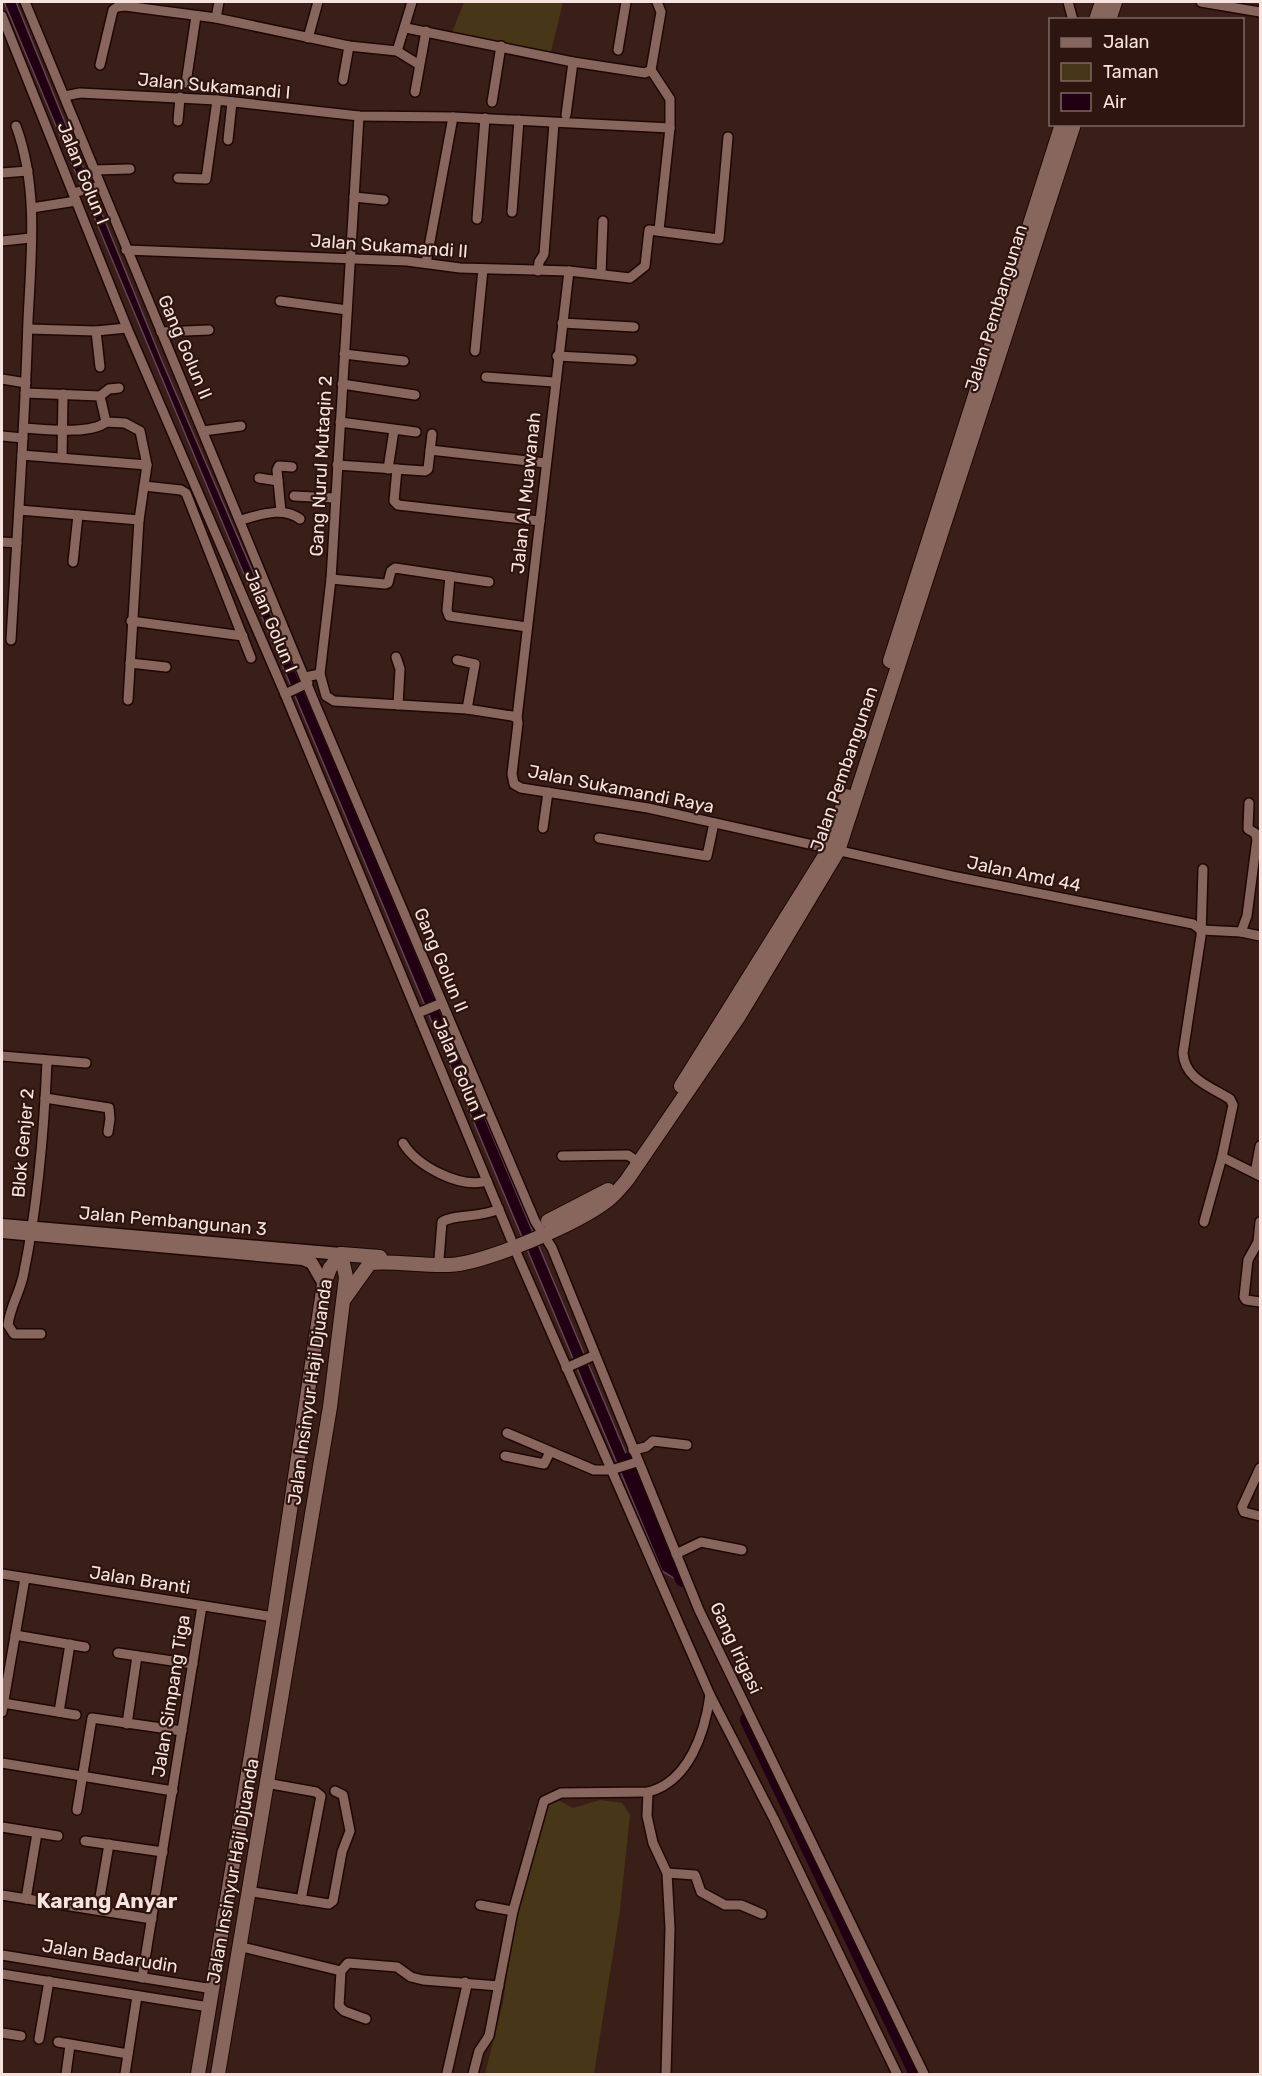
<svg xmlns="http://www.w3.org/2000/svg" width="1262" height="2076" viewBox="0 0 1262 2076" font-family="Rubik,sans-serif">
  <rect width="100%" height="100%" fill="#3a1e18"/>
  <!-- green -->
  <g fill="#473617">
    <polygon points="464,2 563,2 551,52 451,35"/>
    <polygon points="547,1794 573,1808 600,1800 622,1803 630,1815 620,1910 594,2074 485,2074 503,2002 517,1900 533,1840 528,1829"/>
  </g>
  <!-- water -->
  <polygon fill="#220014" stroke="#624451" stroke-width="1.5" points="4,2 16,2 162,361 357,814 680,1582 662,1571"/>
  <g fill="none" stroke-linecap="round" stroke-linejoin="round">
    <!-- river -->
    <g stroke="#220014" stroke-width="16">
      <polyline points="627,1461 683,1579"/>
      <polyline points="748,1720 917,2074"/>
    </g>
    <!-- minor casing -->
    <g stroke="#1f0704" stroke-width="12">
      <g id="minor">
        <polyline points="25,2 316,706 535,1221 552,1248 699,1610 924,2074"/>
        <polyline points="657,2 661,12 651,70 670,99 670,128 659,230"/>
        <polyline points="1068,2 1073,20"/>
        <polyline points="1201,2 1260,12"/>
        <polyline points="2,16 127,328 285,694 511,1239"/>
        <polyline points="216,18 219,2"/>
        <polyline points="406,28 573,62 645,73 651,70"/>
        <polyline points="308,38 318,2"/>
        <polyline points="618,50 626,2"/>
        <polyline points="397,51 412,2"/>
        <polyline points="100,65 113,10 117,7 125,6 216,18 349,46 397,51 418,64"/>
        <polyline points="343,80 349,46"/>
        <polyline points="186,83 196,16"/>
        <polyline points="415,92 426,31"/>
        <polyline points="65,96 80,93 217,100 359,116 453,117 670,128"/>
        <polyline points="492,102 501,46"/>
        <polyline points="566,115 573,62"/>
        <polyline points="178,121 180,97"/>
        <polyline points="228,140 232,102"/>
        <polyline points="94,170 130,169"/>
        <polyline points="2,173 28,171"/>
        <polyline points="178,178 206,179 217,100"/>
        <polyline points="73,193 100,186"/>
        <polyline points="354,197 384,200"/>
        <polyline points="32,208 76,201"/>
        <polyline points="512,212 519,120"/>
        <polyline points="477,219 485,118"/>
        <polyline points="2,241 31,238"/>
        <polyline points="126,250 407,261 460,268 569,271 630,278 645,266 649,230 719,239 728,137"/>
        <polyline points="426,263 453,117"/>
        <polyline points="538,271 539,262 544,254 554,123"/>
        <polyline points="601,274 603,221"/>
        <polyline points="280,301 347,310"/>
        <polyline points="562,323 634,327"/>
        <polyline points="28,329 96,331 127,328"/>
        <polyline points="96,331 100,367"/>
        <polyline points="161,332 209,330"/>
        <polyline points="475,351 483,269"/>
        <polyline points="344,354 404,361"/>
        <polyline points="557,356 632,360"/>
        <polyline points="486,377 554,382"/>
        <polyline points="2,379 26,383"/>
        <polyline points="342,384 415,395"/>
        <polyline points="25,393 100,396 106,422"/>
        <polyline points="100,396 109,389 119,388"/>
        <polyline points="340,422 416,432"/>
        <path d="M24 428C43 429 91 435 106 422L125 423 140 431 147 465 139 520 128 700"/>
        <polyline points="203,431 241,426"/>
        <polyline points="2,436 23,438"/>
        <polyline points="430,450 546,463"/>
        <polyline points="22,455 147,465"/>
        <polyline points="62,458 63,394"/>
        <polyline points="337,465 425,471 428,469 432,434"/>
        <polyline points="388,469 394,430"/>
        <polyline points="397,469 394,501 398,505 540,521"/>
        <polyline points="259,478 278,481"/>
        <polyline points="144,486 181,490 186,493 251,658"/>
        <polyline points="294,496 334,498"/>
        <polyline points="19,510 139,520"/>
        <polyline points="281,512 277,470 279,466 292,467"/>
        <path d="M241 520C260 515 282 506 300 519"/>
        <polyline points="2,542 17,543"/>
        <polyline points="73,562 78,515"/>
        <polyline points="450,576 447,610 449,616 527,627"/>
        <polyline points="331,579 385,584 388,583 391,571 395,568 489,582"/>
        <polyline points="131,621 243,636"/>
        <path d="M11 640C17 533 25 427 28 320 31 256 39 188 16 126"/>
        <polyline points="396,657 400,669 398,705"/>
        <polyline points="457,660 475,664 467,709"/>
        <polyline points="130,663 166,667"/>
        <polyline points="320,674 331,579 359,116"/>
        <polyline points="305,677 320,674 326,696 334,701 467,709 512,716 517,718 518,723 512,774 514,784 521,788 648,808 952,876 1193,924 1201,930"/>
        <polyline points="285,694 308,683"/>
        <polyline points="517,718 569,271"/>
        <polyline points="543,828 548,792"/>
        <polyline points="599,838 707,856 714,823"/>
        <path d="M1203 869 1201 936 1183 1053C1185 1079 1209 1086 1230 1099L1233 1105 1222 1157 1260 1176"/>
        <polyline points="1201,930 1241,932 1247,916 1257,839 1255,833 1248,829 1249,803"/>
        <polyline points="1241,932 1260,936"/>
        <polyline points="418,1013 442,1003"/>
        <polyline points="2,1056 86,1063"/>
        <polyline points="45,1098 109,1108 110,1119 108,1132"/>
        <path d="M403 1143C417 1166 460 1189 487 1181"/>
        <polyline points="562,1156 628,1155 634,1159"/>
        <polyline points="1255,1173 1260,1146"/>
        <polyline points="1204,1222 1222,1157"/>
        <polyline points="1260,1222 1258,1242 1248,1260 1244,1297 1246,1300 1260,1302"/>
        <polyline points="513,1245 710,1695 774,1819 897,2074"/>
        <path d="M439 1259 442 1222C453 1214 481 1218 499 1209"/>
        <path d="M41 1334H14L8 1325C10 1306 21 1291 24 1272 38 1203 44 1132 47 1061"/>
        <polyline points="566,1368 595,1355"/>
        <polyline points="507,1433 594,1470 611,1470 637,1462"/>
        <polyline points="633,1450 646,1447 653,1441 687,1445"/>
        <polyline points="505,1456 544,1464 550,1452"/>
        <polyline points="1260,1468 1242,1507 1244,1512 1260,1516"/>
        <polyline points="676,1554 701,1542 742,1550"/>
        <polyline points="2,1574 274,1617"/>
        <polyline points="15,1635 85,1647"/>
        <polyline points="118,1653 193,1664"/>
        <polyline points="3,1703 76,1715"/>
        <polyline points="2,1712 25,1578"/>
        <polyline points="59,1712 70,1644"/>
        <polyline points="127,1724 137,1656"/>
        <polyline points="2,1763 173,1791"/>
        <polyline points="266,1783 316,1792 321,1796 301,1900"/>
        <polyline points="648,1792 647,1816 653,1843 667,1873 670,1928 666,2074"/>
        <polyline points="77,1810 92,1718 182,1731"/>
        <polyline points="2,1827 58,1836"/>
        <polyline points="85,1841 163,1852"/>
        <polyline points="667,1873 695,1875 701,1892 725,1905 741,1905 762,1914"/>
        <polyline points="247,1891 329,1904 333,1901 342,1852 350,1831 343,1795 335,1791"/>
        <polyline points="2,1895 152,1919"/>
        <polyline points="26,1899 37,1833"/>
        <polyline points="480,1905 513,1911"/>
        <polyline points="98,1909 109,1844"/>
        <polyline points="238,1946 341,1971"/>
        <polyline points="2,1955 213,1989"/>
        <polyline points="2,1974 209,2007"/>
        <polyline points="142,1978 202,1606"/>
        <polyline points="366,2019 344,2011 339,2006 341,1971 348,1963 397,1967 411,1977 423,1980 499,1986"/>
        <polyline points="2,2033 21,2036"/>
        <polyline points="39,2039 49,1981"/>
        <polyline points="58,2042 128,2054"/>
        <polyline points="447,2073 467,1985 465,1982"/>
        <polyline points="66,2074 70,2045"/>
        <polyline points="125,2074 137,1996"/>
        <path d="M473 2074 479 2051 489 2036 513 1911 544 1801 561 1793 648 1792C689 1782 705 1732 710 1695"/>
      </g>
    </g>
    <!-- tertiary casing -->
    <g stroke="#1f0704" stroke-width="15">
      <g id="tertiary">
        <polyline points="2,1225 341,1254"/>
        <polyline points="2,1232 303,1259 312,1263 324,1284"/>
      </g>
    </g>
    <!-- secondary casing -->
    <g stroke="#1f0704" stroke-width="16">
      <g id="secondary">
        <polyline points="1096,20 1102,2"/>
        <polyline points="1109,20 1115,2"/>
        <polyline points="890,661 1062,124"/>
        <polyline points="681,1086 829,849 846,796"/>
        <polyline points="548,1221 608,1190"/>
        <polyline points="341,1254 380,1257"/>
        <path d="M345 1298 370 1263C396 1261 422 1266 448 1265 484 1264 579 1223 608 1200 615 1195 621 1187 627 1180L739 1016 838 851 1074 124"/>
        <polyline points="198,2074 274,1617 324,1284 330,1268 341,1254"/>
        <polyline points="218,2074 330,1407 346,1277 341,1254"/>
      </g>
    </g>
    <!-- minor -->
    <use href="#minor" stroke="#87665e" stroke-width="9"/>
    <!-- tertiary -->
    <use href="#tertiary" stroke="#87665e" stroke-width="12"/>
    <!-- secondary -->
    <use href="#secondary" stroke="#87665e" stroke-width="14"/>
  </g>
  <g text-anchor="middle" stroke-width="4.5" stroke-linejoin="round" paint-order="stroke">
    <!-- street labels -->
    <g font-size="18" fill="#f6e3de" stroke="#2f150f">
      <text transform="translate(214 86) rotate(5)" y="6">Jalan Sukamandi I</text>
      <text transform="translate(83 173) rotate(68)" y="6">Jalan Golun I</text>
      <text transform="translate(389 246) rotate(4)" y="6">Jalan Sukamandi II</text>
      <text transform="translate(996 308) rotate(-73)" y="6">Jalan Pembangunan</text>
      <text transform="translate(185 347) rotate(67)" y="6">Gang Golun II</text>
      <text transform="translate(321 466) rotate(-87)" y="6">Gang Nurul Mutaqin 2</text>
      <text transform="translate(526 493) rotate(-84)" y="6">Jalan Al Muawanah</text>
      <text transform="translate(271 621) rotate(67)" y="6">Jalan Golun I</text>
      <text transform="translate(844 769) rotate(-71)" y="6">Jalan Pembangunan</text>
      <text transform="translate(621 789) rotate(11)" y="6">Jalan Sukamandi Raya</text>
      <text transform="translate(1024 874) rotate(12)" y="6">Jalan Amd 44</text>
      <text transform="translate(441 960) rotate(67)" y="6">Gang Golun II</text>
      <text transform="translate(459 1069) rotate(67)" y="6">Jalan Golun I</text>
      <text transform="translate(23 1143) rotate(-85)" y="6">Blok Genjer 2</text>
      <text transform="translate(173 1221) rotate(5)" y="6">Jalan Pembangunan 3</text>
      <text transform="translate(310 1392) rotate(-82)" y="6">Jalan Insinyur Haji Djuanda</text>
      <text transform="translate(140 1580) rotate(9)" y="6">Jalan Branti</text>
      <text transform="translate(736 1648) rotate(65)" y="6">Gang Irigasi</text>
      <text transform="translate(171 1696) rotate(-81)" y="6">Jalan Simpang Tiga</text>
      <text transform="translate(233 1871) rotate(-80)" y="6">Jalan Insinyur Haji Djuanda</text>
      <text transform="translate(110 1956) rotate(9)" y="6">Jalan Badarudin</text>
    </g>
    <!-- quarter labels -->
    <g font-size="21" font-weight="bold" fill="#f6e3de" stroke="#2f150f">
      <text x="107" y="1908">Karang Anyar</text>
    </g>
  </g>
  <!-- border -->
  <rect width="1262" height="2076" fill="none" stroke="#f6e3de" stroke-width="6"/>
  <!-- legend -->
  <rect x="1049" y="18" width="195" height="108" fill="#2f150f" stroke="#7f6762" stroke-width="1.5"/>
  <rect x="1061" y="38" width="30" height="9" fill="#87665e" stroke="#7f6762" stroke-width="1.5"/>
  <text x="1103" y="48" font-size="18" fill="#f6e3de">Jalan</text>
  <rect x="1061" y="63" width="30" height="18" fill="#473617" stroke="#7f6762" stroke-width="1.5"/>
  <text x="1103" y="78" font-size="18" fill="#f6e3de">Taman</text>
  <rect x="1061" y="93" width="30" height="18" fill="#220014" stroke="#7f6762" stroke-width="1.5"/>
  <text x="1103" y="108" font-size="18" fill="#f6e3de">Air</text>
</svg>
